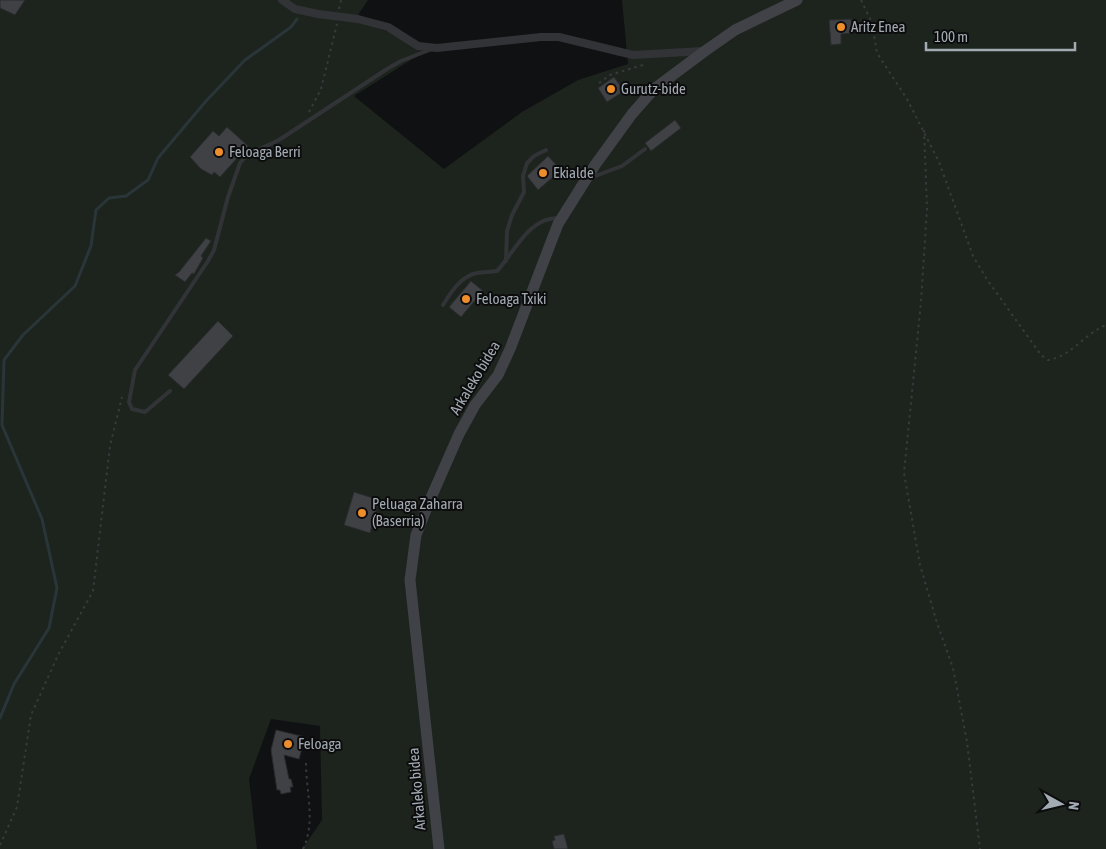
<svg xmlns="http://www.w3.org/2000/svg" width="1106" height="849" viewBox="0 0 1106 849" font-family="'Asap Condensed',sans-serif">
  <rect width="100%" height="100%" fill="#101112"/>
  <!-- green -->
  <polygon fill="#1d241d" points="0,0 368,0 356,18 428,49 354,96 444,169 522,112 578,80 628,64 622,0 1106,0 1106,849 302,849 322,820 320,726 271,719 249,779 257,849 0,849"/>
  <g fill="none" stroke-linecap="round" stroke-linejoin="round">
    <!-- stream -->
    <polyline stroke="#2a353a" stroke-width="3" points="0,718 14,684 49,628 57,588 42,519 2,425 4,360 23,335 75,286 91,246 96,210 109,198 126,196 148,180 158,158 206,101 245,60 291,27 297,19"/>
  </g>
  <!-- building -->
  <g fill="#3f4145" stroke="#2a2b2e">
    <polygon points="0,0 25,0 15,15 0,8"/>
    <polygon points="851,19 853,33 841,34 841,44 831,45 829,20"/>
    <polygon points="614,77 624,91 607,102 598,88"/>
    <polygon points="675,120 681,128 651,151 645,143"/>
    <polygon points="227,127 248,146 220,177 214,172 212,175 201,169 190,157 213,131 219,136"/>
    <polygon points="548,156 561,170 538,190 527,176"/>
    <polygon points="206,238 211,241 201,256 203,258 194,274 192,273 185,282 175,275 179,272"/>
    <polygon points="471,281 483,291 461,317 449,307"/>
    <polygon points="218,321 233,336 184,389 168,375"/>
    <polygon points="354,492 379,500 370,533 344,525"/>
    <polygon points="276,730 305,737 299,759 284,755 289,779 291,779 293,787 290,787 291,792 281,794 280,790 277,790 271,750"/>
    <polygon points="564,834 568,849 554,849 552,841 555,840 554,836"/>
  </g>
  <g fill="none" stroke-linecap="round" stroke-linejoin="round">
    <!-- path -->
    <g stroke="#383a3e" stroke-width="2" stroke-dasharray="2.5 4" stroke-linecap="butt">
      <path d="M861 0 872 23 877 53 907 99 939 162 973 256 986 278 1041 355 1048 360C1072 356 1084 334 1106 325"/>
      <polyline points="339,9 341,0"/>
      <polyline points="599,83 610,75 646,64"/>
      <polyline points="309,112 321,89 337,24"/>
      <polyline points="924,130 927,208 921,302 904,473 920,565 937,623 953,668 967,742 980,849"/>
      <polyline points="0,845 17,807 31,715 58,655 93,591 110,446 122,397"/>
      <path d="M303 849C316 822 306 792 306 763"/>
    </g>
    <!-- lane -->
    <g stroke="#323337" stroke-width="4">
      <polyline points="590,178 622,166 645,149"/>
      <polyline points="506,261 507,231 512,215 524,192 523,176 527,163 534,156 546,150"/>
      <path d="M443 305C451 292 461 276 477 273 484 272 490 272 497 271 515 251 529 217 559 218"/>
      <polyline points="170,391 145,412 132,409 129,402 135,370 208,261 214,250 228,197 240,163 247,155 279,140 387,69 401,61 432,49"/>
    </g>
    <!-- street -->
    <polyline stroke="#323337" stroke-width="8" points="282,0 295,9 318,14 358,19 388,27 418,46 437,48 541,37 559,37 633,55 704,51"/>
    <!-- secondary -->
    <polyline stroke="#404247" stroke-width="11" points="439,849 410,580 416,535 430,500 459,434 475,405 498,375 510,349 558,224 595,165 632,114 654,89 705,51 735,30 797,0"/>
  </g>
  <!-- markers -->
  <g fill="#ee8d2c" stroke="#0c0c0d" stroke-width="2">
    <circle cx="841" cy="27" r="5"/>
    <circle cx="611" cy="89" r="5"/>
    <circle cx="219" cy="152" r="5"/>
    <circle cx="543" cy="173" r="5"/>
    <circle cx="466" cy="299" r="5"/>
    <circle cx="362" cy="513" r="5"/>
    <circle cx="288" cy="744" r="5"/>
  </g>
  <g text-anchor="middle" stroke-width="4" stroke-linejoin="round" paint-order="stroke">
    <!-- poi labels -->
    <g font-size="15" fill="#a2aab2" stroke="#0c0c0d" text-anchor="start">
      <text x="851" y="32">Aritz Enea</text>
      <text x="621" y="94">Gurutz-bide</text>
      <text x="229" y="157">Feloaga Berri</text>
      <text x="553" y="178">Ekialde</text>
      <text x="476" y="304">Feloaga Txiki</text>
      <text x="372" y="509">Peluaga Zaharra<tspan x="372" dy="17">(Baserria)</tspan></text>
      <text x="298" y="749">Feloaga</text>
    </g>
    <!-- street labels -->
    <g font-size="15" fill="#a2aab2" stroke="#0c0c0d">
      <text transform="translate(475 378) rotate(-59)" y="5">Arkaleko bidea</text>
      <text transform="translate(417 789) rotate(-95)" y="5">Arkaleko bidea</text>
    </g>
  </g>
  <!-- north arrow -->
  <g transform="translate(1061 804) rotate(98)" stroke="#0c0c0d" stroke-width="4" paint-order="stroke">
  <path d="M0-4L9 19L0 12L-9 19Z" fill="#a2aab2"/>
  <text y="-8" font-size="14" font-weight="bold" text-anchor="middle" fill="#a2aab2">N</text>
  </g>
  <!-- scale -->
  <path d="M926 42v8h149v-8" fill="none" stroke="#a2aab2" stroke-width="2.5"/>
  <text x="934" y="42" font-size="15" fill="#a2aab2" stroke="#0c0c0d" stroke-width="4" paint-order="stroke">100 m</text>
</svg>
